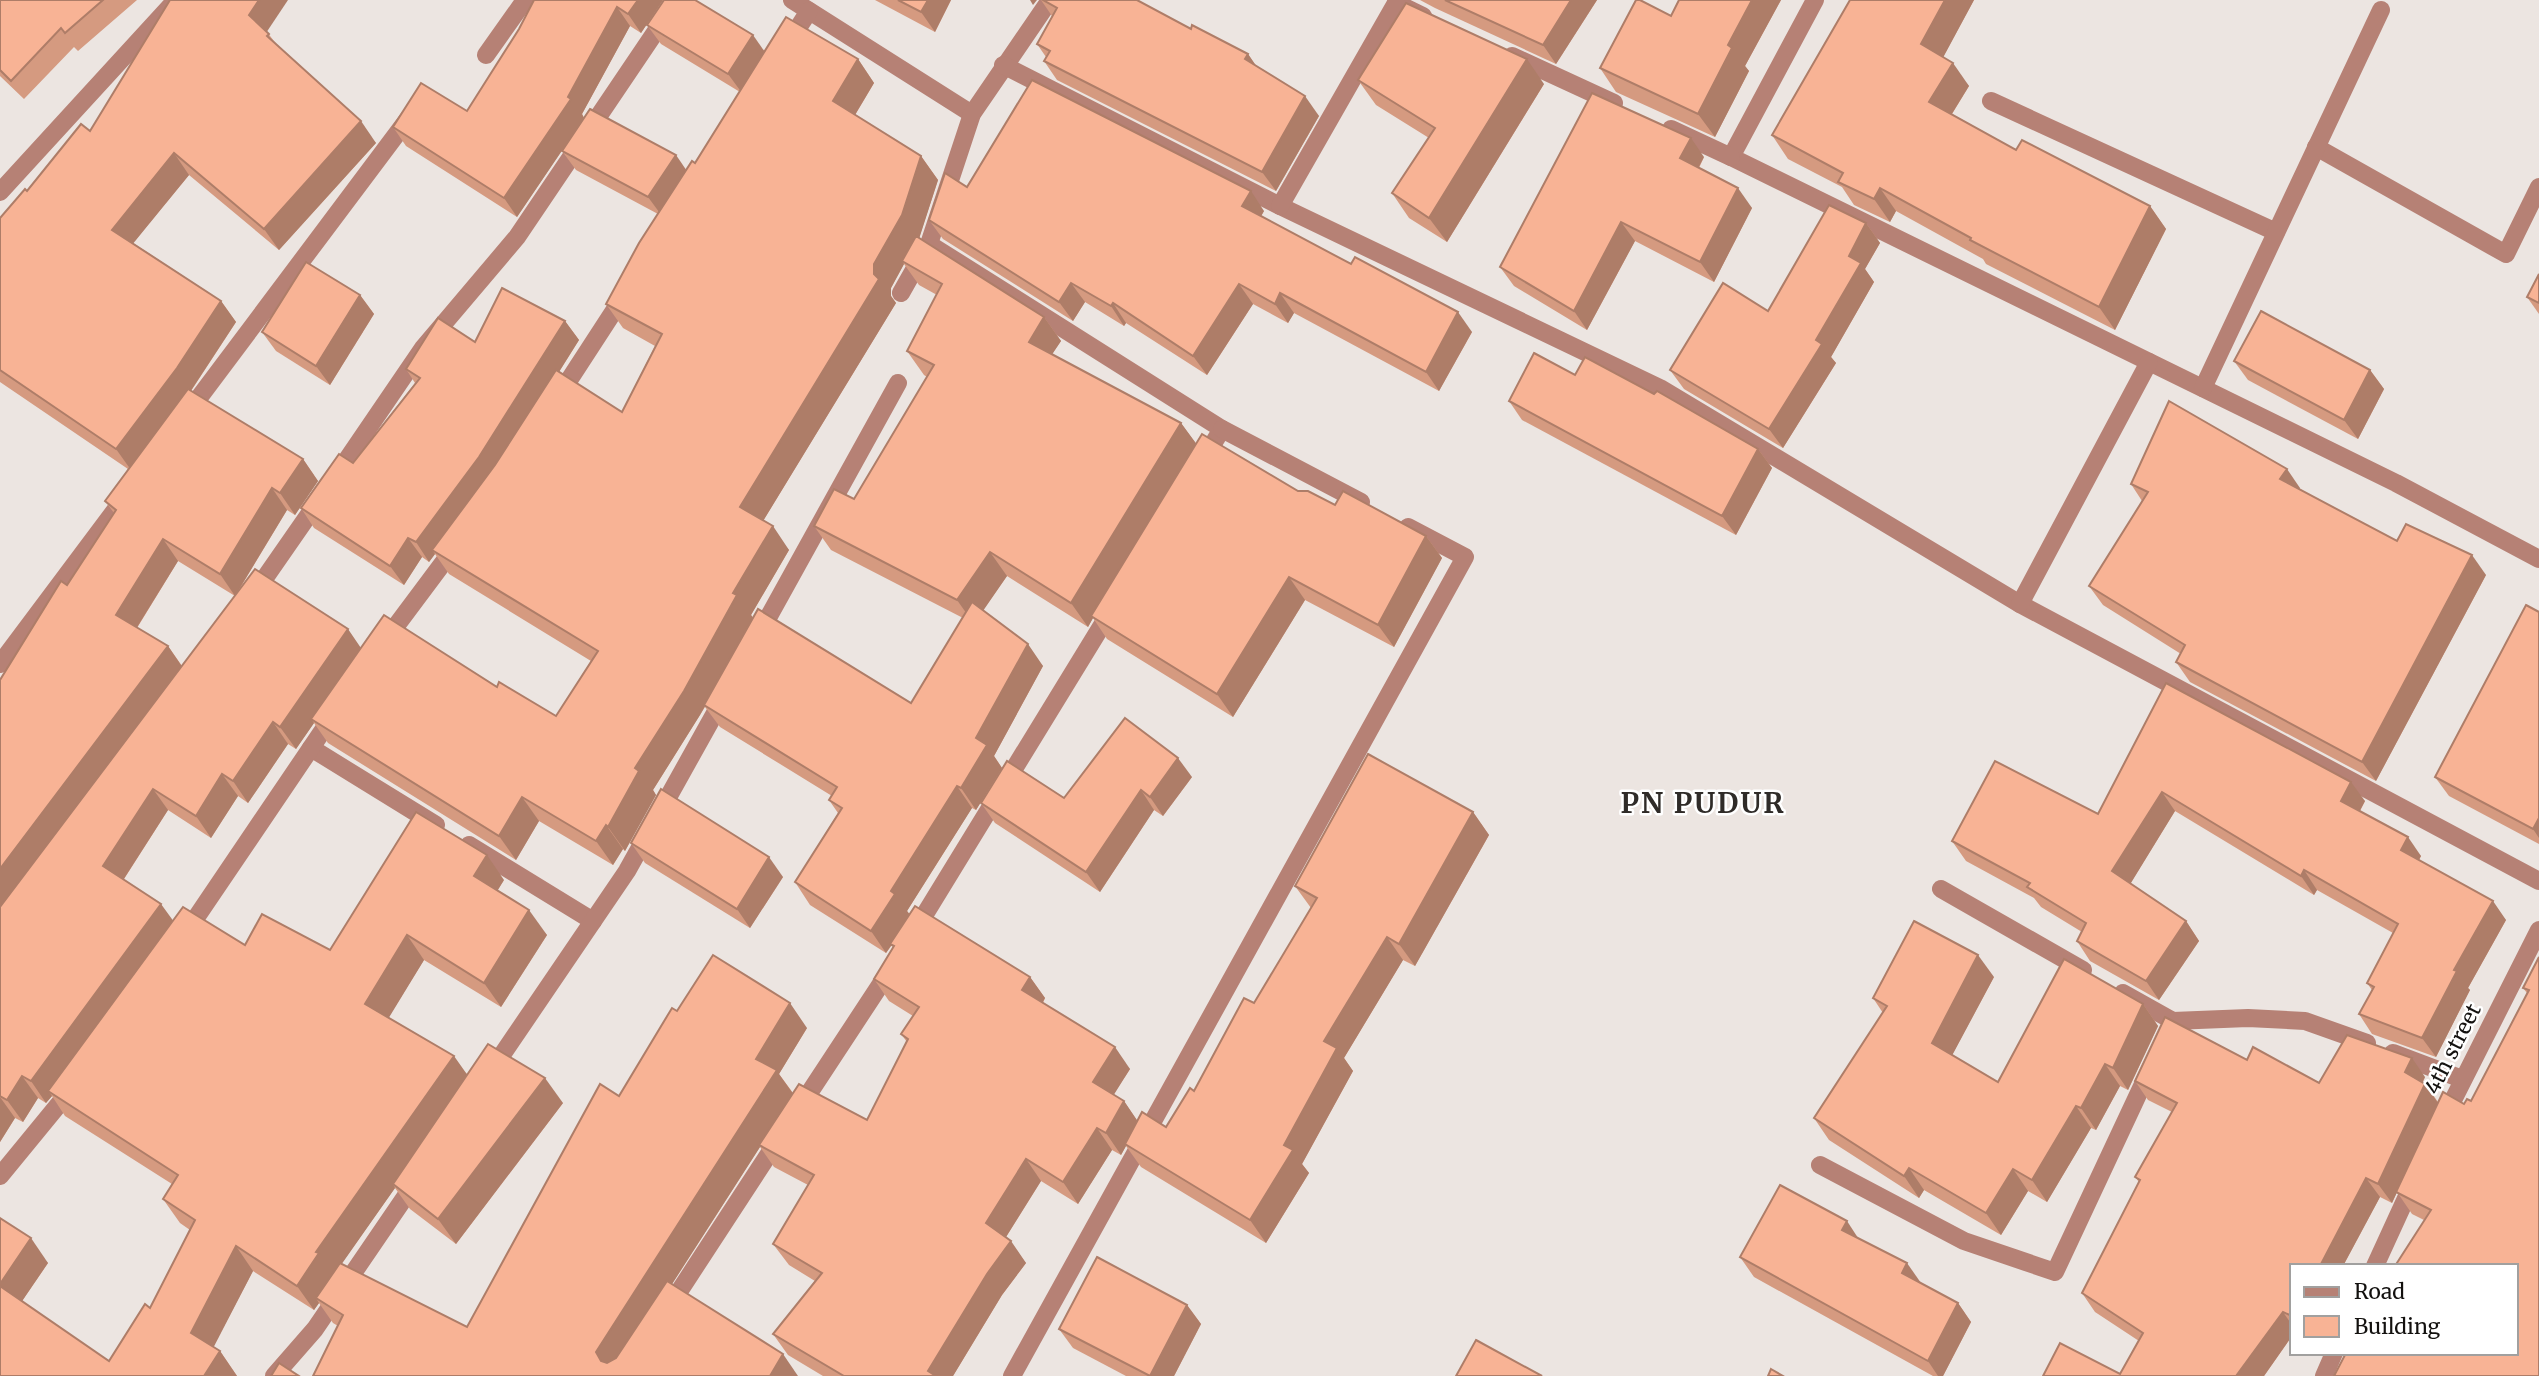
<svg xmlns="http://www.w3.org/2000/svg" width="2539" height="1376" viewBox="0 0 2539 1376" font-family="Merriweather,serif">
  <rect width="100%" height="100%" fill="#ece5e1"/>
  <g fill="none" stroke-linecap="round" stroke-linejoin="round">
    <!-- minor -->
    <g stroke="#b68175" stroke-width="18">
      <polyline points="792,0 972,114"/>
      <polyline points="1050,0 972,114 929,244 1222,429 1203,460"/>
      <polyline points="1397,0 1396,3 1423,16"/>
      <polyline points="1815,0 1731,157 2396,483 2539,559"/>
      <polyline points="787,45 809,11"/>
      <polyline points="486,55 525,0"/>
      <polyline points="1512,56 1614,103"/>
      <polyline points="1003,65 1280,206 1660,388 2020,604 2539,881"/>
      <polyline points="1991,101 2276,232"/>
      <polyline points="1671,129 1731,157"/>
      <polyline points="2316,147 2506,254 2539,187"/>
      <polyline points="0,192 176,0"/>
      <polyline points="1280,206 1396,3"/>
      <polyline points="901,293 923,254"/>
      <polyline points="2203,388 2381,10"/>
      <polyline points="558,397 625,294"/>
      <polyline points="186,415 411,115"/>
      <polyline points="1222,429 1361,502"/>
      <polyline points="335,477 423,348 517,237 677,0"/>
      <polyline points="253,595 319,500"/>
      <polyline points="2020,604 2149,362"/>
      <polyline points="758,636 898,383"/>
      <polyline points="384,642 455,547"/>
      <polyline points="0,664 128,493"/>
      <polyline points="311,748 436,825"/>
      <polyline points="469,845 593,921"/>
      <polyline points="1941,889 2083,970"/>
      <polyline points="914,932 1112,609"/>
      <polyline points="185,934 334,714"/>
      <polyline points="2123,993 2173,1021 2248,1018 2305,1021 2367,1043"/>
      <polyline points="2393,1053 2462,1079"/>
      <polyline points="491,1071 627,871 724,697"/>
      <polyline points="798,1110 892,967"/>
      <polyline points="2443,1120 2539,930"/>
      <polyline points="1820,1165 1964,1241 2055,1272 2150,1069"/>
      <polyline points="0,1176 73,1087"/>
      <polyline points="2375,1266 2413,1183"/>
      <polyline points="667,1310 780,1137"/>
      <polyline points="274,1376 315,1329 416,1181"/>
      <polyline points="1012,1376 1465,557 1408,527"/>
      <polyline points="2324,1376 2334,1353"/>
    </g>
  </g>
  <!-- wall -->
  <g fill="#d59a80" fill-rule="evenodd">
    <polygon points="0,0 137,0 78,51 74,47 24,99 0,76"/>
    <polygon points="534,0 663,0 641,33 630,26 582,114 584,118 517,217 406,146 393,127 467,111 519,29"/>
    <polygon points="875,0 951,0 935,32"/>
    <polygon points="1041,0 1137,0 1191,29 1248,54 1256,66 1319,116 1276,191 1057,80 1044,61 1046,57 1037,44 1052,16"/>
    <polygon points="1420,0 1597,0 1556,64 1435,8"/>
    <polygon points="1679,0 1781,0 1745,66 1749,71 1715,137 1616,92 1600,68 1671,16"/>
    <polygon points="1850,0 1974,0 1943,57 1969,86 1952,114 2016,150 2150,206 2166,229 2115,330 1986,264 1983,259 1896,211 1890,222 1854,205 1842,187 1788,159 1772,135"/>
    <path d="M647 25 765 51 858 59 874 83 855 115 921 156 938 180 919 238 1044 317 1061 341 1052 354 1181 423 1196 444 1298 491 1335 505 1426 536 1442 558 1394 647 1305 600 1233 717 1107 639 1093 618 1088 627 1007 576 983 610 1043 666 994 756 1002 768 976 810 972 808 907 911 910 915 1030 977 1045 998 1043 1003 1130 1069 1113 1095 1124 1101 1137 1121 1166 1127 1194 1091 1254 1003 1311 908 1295 886 1473 812 1489 835 1415 966 1403 960 1344 1058 1353 1071 1302 1164 1309 1173 1266 1243 1141 1167 1126 1146 1121 1155 1112 1150 1078 1204 1041 1181 1006 1237 1026 1263 1002 1295 953 1376H823L788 1355 773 1334 815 1281 789 1265 773 1244 808 1185 774 1167 760 1147 672 1284 783 1354 338 1326 333 1323 319 1303 314 1310 253 1271 213 1347 220 1351 237 1376H0V1218L48 1263 22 1301 109 1361 150 1308 190 1230 180 1223 163 1199 172 1184 65 1116 52 1096 46 1103 38 1098 23 1122 15 1118 0 1142V680L67 585 114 513 105 501 128 469 0 382V218L90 131 267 32 277 45 376 143 279 250 189 175 133 243 221 301 236 322 191 391 303 459 318 481 295 515 287 510 237 593 361 648 497 687 556 716 591 661 449 574 435 554 429 562 422 557 404 585 314 528 301 508 353 463 415 383 406 369 475 342 565 321 579 340 559 372 622 412 655 346 623 328 606 304 658 214 576 170 562 151 686 170 695 163 740 92 661 44ZM904 264 919 285 937 295 907 351 924 375 927 377 854 499 814 526 831 550 963 618 911 703 753 618 751 615 789 550 763 521 896 303 891 296V288ZM178 561 235 596 182 666 168 646 137 628ZM705 707 720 727 832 796 829 800 838 813 795 882 810 905 886 953 892 945 893 947 874 979 889 1001 913 1016 901 1034 907 1042 867 1120 793 1093 779 1074 807 1028 677 1011 619 1096 467 1327 341 1264 395 1188 410 1209 456 1244 563 1103 467 1074 388 1018 424 960 501 1007 547 935 497 891 504 880 330 950 245 945 173 921 124 879 168 810 211 838 238 796 248 803 288 744 296 749 314 723 328 743 516 860 539 821 613 865 623 849 625 851 656 795 653 790Z"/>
    <polygon points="1358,80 1544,84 1447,242 1409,218 1392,193 1429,138 1376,105"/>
    <polygon points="1704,157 1699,168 1752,208 1714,282 1635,241 1587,330 1514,286 1500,267"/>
    <polygon points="967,187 1264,211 1261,216 1472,332 1439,391 1294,313 1288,323 1253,304 1207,375 1126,323 1124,326 1085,302 1073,321 943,239 929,220"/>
    <polygon points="1866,223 1880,243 1865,269 1874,282 1831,357 1836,363 1783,448 1684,389 1670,370 1768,311"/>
    <polygon points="2539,274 2539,314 2527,297"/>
    <polygon points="360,295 374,314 330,385 276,351 262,332"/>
    <polygon points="2234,361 2370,370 2384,389 2358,439 2248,380"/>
    <polygon points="1575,375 1758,449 1772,468 1736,535 1522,420 1509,401"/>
    <polygon points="2131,484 2300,488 2299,490 2397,541 2486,575 2376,781 2190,682 2176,662 2181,654 2103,605 2089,586 2142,501"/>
    <polygon points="2539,612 2539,844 2449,796 2435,777"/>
    <polygon points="2166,683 2365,801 2360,811 2421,856 2419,860 2506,920 2468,988 2470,990 2436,1057 2372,1034 2359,1014 2372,990 2367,983 2393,933 2317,890 2314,895 2175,811 2130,884 2186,921 2199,941 2159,1000 2090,961 2077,941 2082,932 2041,907 2034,898 1966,861 1952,841 2098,814"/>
    <polygon points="1192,777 1163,816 1154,810 1100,892 995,823 981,803 1064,798"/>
    <polygon points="631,843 783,877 750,928 645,863"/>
    <polygon points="2539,957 2539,1376 2424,1220 2412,1214 2397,1192 2392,1203 2380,1197 2343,1266 2292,1266 2292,1336 2264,1376 2043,1376 2120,1374 2139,1341 2095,1312 2082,1293 2139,1182 2135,1177 2172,1112 2148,1100 2135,1081 2247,1060 2319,1083 2425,1077 2423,1082 2425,1084 2438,1102 2464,1104 2471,1101 2527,993 2523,988"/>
    <polygon points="1994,977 1952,1055 1998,1082 2143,1004 2158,1026 2128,1090 2120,1086 2096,1130 2091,1128 2047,1202 2028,1191 2001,1235 1924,1190 1919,1198 1829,1140 1814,1118 1883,1013 1873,998"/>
    <polygon points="1859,1238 1921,1283 1958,1303 1971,1322 1943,1376 1933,1376 1754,1277 1740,1257"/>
    <polygon points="1187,1305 1201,1324 1174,1376 1126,1376 1073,1348 1059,1329"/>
  </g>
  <!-- shaded-wall -->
  <g fill="#ae7d68">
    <polygon points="259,0 288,0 264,36 249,15"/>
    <polygon points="638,0 663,0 641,33 628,14"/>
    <polygon points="928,0 951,0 935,32 921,12"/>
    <polygon points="1030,0 1037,0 1033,5"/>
    <polygon points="1571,0 1597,0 1556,64 1543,45"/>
    <polygon points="1752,0 1781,0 1745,66 1749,71 1715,137 1698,114 1728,45"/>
    <polygon points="1945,0 1974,0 1938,67 1921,44"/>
    <polygon points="617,7 630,26 582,114 584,118 517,217 504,198 568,97"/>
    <polygon points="753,35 767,55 742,93 728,74"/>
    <polygon points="1248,54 1261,73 1245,59"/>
    <polygon points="858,59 874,83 849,125 833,101"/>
    <polygon points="1527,59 1544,84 1447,242 1429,218"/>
    <polygon points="1953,63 1969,86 1945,125 1929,102"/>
    <polygon points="1305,96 1319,116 1276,191 1262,172"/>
    <polygon points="361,121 376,143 279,250 264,229"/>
    <polygon points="1691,138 1704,157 1693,178 1680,158"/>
    <polygon points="174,153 189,175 127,251 112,230"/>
    <polygon points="676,155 689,174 662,216 648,197"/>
    <polygon points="921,156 938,180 919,239 902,261 904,264 891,288 891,296 896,303 757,531 740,507 874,274 874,264"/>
    <polygon points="1738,188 1752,208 1714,282 1700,262"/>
    <polygon points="1880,188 1896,211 1890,222 1874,199"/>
    <polygon points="1251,191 1264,211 1256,225 1242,206"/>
    <polygon points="2150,206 2166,229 2115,330 2099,307"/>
    <polygon points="1621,222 1635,241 1587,330 1574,311"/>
    <polygon points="1866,223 1880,243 1865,269 1874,282 1831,357 1836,363 1783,448 1769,429 1816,340 1849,256"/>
    <polygon points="1071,283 1085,302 1073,321 1059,302"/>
    <polygon points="1239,284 1253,304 1207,375 1193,356"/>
    <polygon points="1280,293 1294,313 1288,323 1275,304"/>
    <polygon points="360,295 374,314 330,385 316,366"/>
    <polygon points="221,301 236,322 192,389 131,470 116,449"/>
    <polygon points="1113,303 1126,323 1124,326 1111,306"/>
    <polygon points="1458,312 1472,332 1439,391 1426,372"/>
    <polygon points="1044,317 1061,341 1045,365 1029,342"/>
    <polygon points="565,321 579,340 493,477 432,550 435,554 429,562 416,542"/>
    <polygon points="2370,370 2384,389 2358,439 2344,420"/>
    <polygon points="1181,423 1198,446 1091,616 1093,618 1088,627 1071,603"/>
    <polygon points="1758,449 1772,468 1736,535 1722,516"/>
    <polygon points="303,459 318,481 295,515 280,493"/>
    <polygon points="2287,469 2300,488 2294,499 2280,479"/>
    <polygon points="272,488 287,510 235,596 220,574"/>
    <polygon points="773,526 789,550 751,615 754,619 700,715 653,790 656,795 625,851 608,827 635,768 733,593"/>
    <polygon points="1426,536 1442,558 1394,647 1378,625"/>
    <polygon points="408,538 422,557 404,585 390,566"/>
    <polygon points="163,539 178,561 131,637 116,615"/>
    <polygon points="990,552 1007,576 974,624 957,600"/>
    <polygon points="2472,555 2486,575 2376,781 2362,762"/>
    <polygon points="1289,577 1305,600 1233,717 1217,694"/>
    <polygon points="348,629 363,651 311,719 314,723 296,749 280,727"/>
    <polygon points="1028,644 1043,666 994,756 1002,768 976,810 961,788 976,738"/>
    <polygon points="168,646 183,668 0,911 0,869"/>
    <polygon points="273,722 288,744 248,803 233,781"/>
    <polygon points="1178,758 1192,777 1163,816 1150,797"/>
    <polygon points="222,774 238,796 211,838 196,816"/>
    <polygon points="2351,782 2365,801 2355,820 2341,801"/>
    <polygon points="957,786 972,808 907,911 911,916 886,953 871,931 891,891"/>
    <polygon points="153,789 168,810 118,888 103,866"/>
    <polygon points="1141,790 1154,810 1100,892 1086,872"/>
    <polygon points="2162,792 2175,811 2126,891 2112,871"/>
    <polygon points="522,797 539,821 516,860 499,836"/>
    <polygon points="1473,812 1489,835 1415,966 1399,944"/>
    <polygon points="2539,818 2539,838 2533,829"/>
    <polygon points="606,825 623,849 613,865 596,841"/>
    <polygon points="2408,837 2421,856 2414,869 2401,850"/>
    <polygon points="487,855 504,880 491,901 474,876"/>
    <polygon points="769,857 783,877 750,928 737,909"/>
    <polygon points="2304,870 2317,890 2314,895 2301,876"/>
    <polygon points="2493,901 2506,920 2468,988 2470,990 2436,1057 2422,1038 2454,970"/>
    <polygon points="161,904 177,926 48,1091 52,1096 46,1103 31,1081"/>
    <polygon points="529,910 547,935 501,1007 484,983"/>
    <polygon points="2186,921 2199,941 2159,1000 2146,981"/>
    <polygon points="407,935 424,960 382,1029 365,1004"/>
    <polygon points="1387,937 1403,960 1344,1058 1353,1071 1302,1164 1309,1173 1266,1243 1250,1220 1284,1145 1324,1041"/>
    <polygon points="1978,955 1994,977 1947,1065 1932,1043"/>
    <polygon points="1030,977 1045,998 1037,1012 1022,990"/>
    <polygon points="790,1003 807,1028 779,1074 794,1095 759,1145 760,1147 613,1376 601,1361 596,1352 756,1059"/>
    <polygon points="2143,1004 2158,1026 2128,1090 2113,1068"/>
    <polygon points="1115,1047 1130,1069 1108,1104 1093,1082"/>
    <polygon points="454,1056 471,1080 393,1184 395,1188 334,1275 316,1298 319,1303 314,1310 297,1286 316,1252"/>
    <polygon points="2412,1058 2425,1077 2418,1091 2405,1072"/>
    <polygon points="2105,1064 2120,1086 2096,1130 2081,1108"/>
    <polygon points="22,1076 38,1098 23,1122 7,1100"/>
    <polygon points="545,1078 563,1103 456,1244 438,1219"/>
    <polygon points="2425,1084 2438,1103 2392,1203 2378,1184"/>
    <polygon points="0,1097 15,1118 0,1142"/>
    <polygon points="1124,1101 1139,1123 1125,1144 1126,1146 1121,1155 1106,1133"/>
    <polygon points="2076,1106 2091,1128 2047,1202 2032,1180"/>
    <polygon points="1097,1128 1112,1150 1078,1204 1063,1182"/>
    <polygon points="1026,1159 1041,1181 1001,1245 986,1223"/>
    <polygon points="1909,1168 1924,1190 1919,1198 1904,1176"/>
    <polygon points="2013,1169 2028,1191 2001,1235 1986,1213"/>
    <polygon points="2366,1178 2380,1197 2343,1266 2320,1266"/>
    <polygon points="1847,1221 1860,1241 1842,1230"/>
    <polygon points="31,1238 48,1263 16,1310 0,1287 0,1284"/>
    <polygon points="1011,1241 1026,1263 1002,1295 953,1376 931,1376 928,1371 987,1274"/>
    <polygon points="236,1246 253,1271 208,1358 191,1333"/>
    <polygon points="1907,1263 1921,1283 1902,1273"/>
    <polygon points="1958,1303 1971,1322 1943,1376 1938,1376 1928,1361"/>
    <polygon points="1187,1305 1201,1324 1174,1376 1150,1376"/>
    <polygon points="2283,1312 2292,1325 2292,1336 2264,1376 2236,1376"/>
    <polygon points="220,1351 237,1376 204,1376"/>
    <polygon points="783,1354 798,1376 770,1376"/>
  </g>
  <!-- building -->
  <g fill="#f8b395" stroke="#ae7d68" stroke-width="2">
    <polygon points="0,0 103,0 65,33 61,28 11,81 0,70"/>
    <polygon points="170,0 259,0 249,15 269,34 267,36 361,121 264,229 174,153 112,230 221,301 177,368 116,449 0,370 0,218 25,189 27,191 81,124 90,131"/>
    <polygon points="534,0 638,0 628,14 617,7 568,97 571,99 504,198 393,127 421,83 467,111 519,29"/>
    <polygon points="664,0 695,0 753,35 728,74 647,25"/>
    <polygon points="898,0 928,0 921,12"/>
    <polygon points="1043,0 1137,0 1191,29 1192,25 1248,54 1245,59 1305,96 1262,172 1044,61 1050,51 1037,44 1057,8"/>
    <polygon points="1445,0 1571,0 1543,45"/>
    <polygon points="1636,0 1640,0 1671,16 1679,0 1752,0 1728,45 1732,48 1698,114 1600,68"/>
    <polygon points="1850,0 1945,0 1921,44 1953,63 1929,102 2016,150 2022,140 2150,206 2099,307 1970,240 1971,238 1880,188 1874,199 1838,182 1843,173 1772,135"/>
    <polygon points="1406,3 1527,59 1429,218 1392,193 1435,128 1358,80"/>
    <polygon points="786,17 858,59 833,101 921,156 902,215 874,264 874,274 879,279 740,507 773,526 733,593 737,595 684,691 635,768 639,771 608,827 606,825 596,841 522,797 499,836 311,719 384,615 497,687 499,682 556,716 598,651 432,550 495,465 556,370 622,412 662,334 606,304 639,243 692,161 695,163"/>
    <polygon points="1032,80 1251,191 1242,206 1351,264 1355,257 1458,312 1426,372 1280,293 1275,304 1239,284 1193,356 1113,303 1111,306 1071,283 1059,302 929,220 945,173 967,187"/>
    <polygon points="1592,93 1691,138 1680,158 1738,188 1700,262 1621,222 1574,311 1500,267"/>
    <polygon points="590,109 676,155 648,197 562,151"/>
    <polygon points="1829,205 1866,223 1849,256 1861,263 1816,340 1822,344 1769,429 1670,370 1723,283 1768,311"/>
    <polygon points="916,236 1044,317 1029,342 1181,423 1071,603 990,552 957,600 814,526 834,489 854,499 934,365 907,351 942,284 902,261"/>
    <polygon points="306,262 360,295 316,366 262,332"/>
    <polygon points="2539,274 2539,303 2527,297"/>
    <polygon points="502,288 565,321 479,457 416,542 408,538 390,566 301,508 339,454 353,463 420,378 406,369 438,318 475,342"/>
    <polygon points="2261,311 2370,370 2344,420 2234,361"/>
    <polygon points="1534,353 1575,375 1585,357 1654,394 1657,391 1758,449 1722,516 1509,401"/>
    <polygon points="188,389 303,459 280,493 272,488 220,574 163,539 116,615 168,646 0,869 0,680 61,581 67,585 116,510 105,501"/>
    <polygon points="2169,401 2287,469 2280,479 2397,541 2406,524 2472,555 2362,762 2176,662 2185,645 2089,586 2148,492 2131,484"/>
    <polygon points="1202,434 1298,491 1308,491 1335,505 1343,491 1426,536 1378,625 1289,577 1217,694 1091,616"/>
    <polygon points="255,569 348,629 280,727 273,722 233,781 222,774 196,816 153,789 103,866 161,904 31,1081 22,1076 7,1100 0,1096 0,907"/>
    <polygon points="972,602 1028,644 976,738 987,745 961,788 957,786 891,891 895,894 871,931 795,882 842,808 829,800 837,787 704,705 758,609 911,703"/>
    <polygon points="2526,605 2539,612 2539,818 2533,829 2435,777"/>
    <polygon points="2166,683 2351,782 2341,801 2408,837 2401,850 2493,901 2454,970 2457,971 2422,1038 2359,1014 2374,987 2367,983 2398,924 2304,870 2301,876 2162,792 2112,871 2186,921 2146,981 2077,941 2086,923 2027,887 2030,883 1952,841 1995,761 2098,814"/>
    <polygon points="1125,718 1178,758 1150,797 1141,790 1086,872 981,803 1007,761 1064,798"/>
    <polygon points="1368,754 1473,812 1399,944 1387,937 1324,1041 1337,1048 1284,1145 1293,1150 1250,1220 1125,1144 1142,1112 1166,1127 1190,1088 1194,1091 1244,998 1254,1003 1317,898 1295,886"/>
    <polygon points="661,789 769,857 737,909 631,843"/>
    <polygon points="416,812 487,855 474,876 529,910 484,983 407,935 365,1004 454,1056 316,1252 319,1253 297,1286 236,1246 191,1333 220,1351 204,1376 0,1376 0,1286 109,1361 145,1304 150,1308 195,1220 163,1199 178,1175 48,1091 183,907 245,945 262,914 330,950"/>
    <polygon points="915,906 1030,977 1022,990 1115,1047 1093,1082 1124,1101 1106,1133 1097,1128 1063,1182 1026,1159 986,1223 1011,1241 987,1274 928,1371 936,1376 844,1376 773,1334 822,1273 773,1244 814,1175 759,1145 799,1084 867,1120 908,1039 901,1034 919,1007 874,979 894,946 890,944"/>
    <polygon points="1914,921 1978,955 1932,1043 1998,1082 2064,959 2143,1004 2113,1068 2105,1064 2081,1108 2076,1106 2032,1180 2013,1169 1986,1213 1909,1168 1904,1176 1814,1118 1887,1006 1873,998"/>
    <polygon points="713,955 790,1003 756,1059 777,1070 596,1352 601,1361 607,1363 616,1358 667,1281 783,1354 770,1376 313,1376 343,1315 316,1298 340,1263 467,1327 600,1084 619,1096 672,1008 677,1011"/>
    <polygon points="2539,957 2539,1376 2334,1376 2346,1353 2516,1353 2516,1266 2395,1266 2431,1210 2396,1192 2443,1092 2464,1104 2467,1099 2471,1101 2529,990 2523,988"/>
    <polygon points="2165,1017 2247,1060 2253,1047 2319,1083 2347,1035 2412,1058 2405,1072 2425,1084 2378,1184 2366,1178 2320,1266 2292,1266 2292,1316 2283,1312 2236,1376 2043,1376 2060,1343 2120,1374 2143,1333 2082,1293 2140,1180 2135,1177 2177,1103 2135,1081"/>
    <polygon points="488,1044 545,1078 438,1219 393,1184"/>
    <polygon points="1780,1185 1847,1221 1842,1230 1907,1263 1902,1273 1958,1303 1928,1361 1740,1257"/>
    <polygon points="0,1218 31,1238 0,1284"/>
    <polygon points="1097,1257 1187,1305 1150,1376 1059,1329"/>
    <polygon points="1476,1340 1542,1376 1456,1376"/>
    <polygon points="279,1363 299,1376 271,1376"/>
    <polygon points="1771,1369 1783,1376 1768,1376"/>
  </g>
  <g text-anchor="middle" stroke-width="5" stroke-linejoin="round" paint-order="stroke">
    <!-- street labels -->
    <g font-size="21" fill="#13110f" stroke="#fff">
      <text transform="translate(2453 1049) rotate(-63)" y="7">4th street</text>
    </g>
    <!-- district labels -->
    <g font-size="28" font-weight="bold" letter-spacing="2" fill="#2f2b28" stroke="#fff">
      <text x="1703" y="813">PN PUDUR</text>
    </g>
  </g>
  <!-- legend -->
  <rect x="2290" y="1264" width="228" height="91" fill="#ffffff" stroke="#a1a09f" stroke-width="2"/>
  <rect x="2304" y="1287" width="35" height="10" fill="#b68175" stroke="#a1a09f" stroke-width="2"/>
  <text x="2354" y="1299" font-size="21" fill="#13110f">Road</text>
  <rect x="2304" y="1316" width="35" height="21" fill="#f8b395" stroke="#a1a09f" stroke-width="2"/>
  <text x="2354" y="1334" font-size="21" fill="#13110f">Building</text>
</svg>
